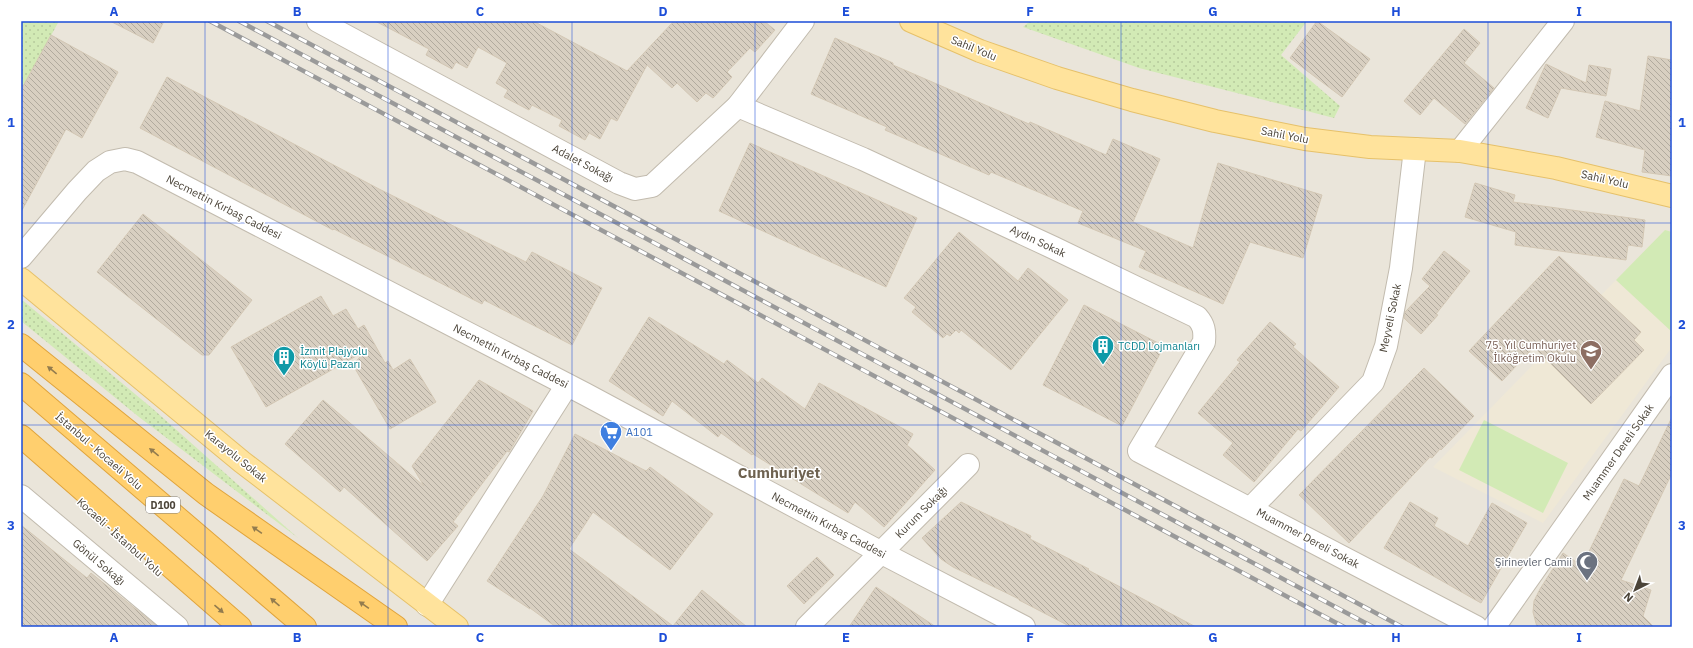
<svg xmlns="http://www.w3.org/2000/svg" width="1693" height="648" viewBox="0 0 1693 648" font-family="'IBM Plex Sans',sans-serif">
  <defs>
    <pattern id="grass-dots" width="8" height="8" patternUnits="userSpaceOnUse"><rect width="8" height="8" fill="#d2eab5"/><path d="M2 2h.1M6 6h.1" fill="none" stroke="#b6ca9c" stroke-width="1.8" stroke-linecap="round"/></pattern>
    <pattern id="building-back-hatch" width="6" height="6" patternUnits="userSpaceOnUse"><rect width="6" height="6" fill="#d8cfc1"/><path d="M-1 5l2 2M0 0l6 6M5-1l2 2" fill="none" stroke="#b1aa9e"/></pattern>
  </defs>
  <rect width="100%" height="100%" fill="#f6f3ec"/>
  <!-- residential -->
  <rect fill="#eae5da" x="21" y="21" width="1651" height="606"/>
  <!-- education -->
  <polygon fill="#efe8d6" points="1665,230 1672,232 1672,347 1543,523 1433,467"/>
  <!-- grass -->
  <g fill="url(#grass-dots)">
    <polygon points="21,21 59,21 21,90"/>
    <polygon points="1030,21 1307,21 1281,55 1340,106 1334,118 1139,68 1023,27"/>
    <polygon points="21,299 153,409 298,538 139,417 21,321"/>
  </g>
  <!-- garden -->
  <g fill="#d2eab5">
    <polygon points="1665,230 1672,232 1672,332 1616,280"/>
    <polygon points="1484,420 1568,463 1543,513 1459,470"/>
  </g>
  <!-- building -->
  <g fill="url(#building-back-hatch)" stroke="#d3c7b4">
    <polygon points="110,21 164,21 153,43"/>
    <polygon points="375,21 533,21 627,71 674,21 764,21 775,30 755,52 750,48 727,72 732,77 713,98 706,93 697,102 677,83 672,88 647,65 617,121 611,118 600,139 589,133 585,140 559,126 562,120 532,105 529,110 504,97 508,90 496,83 507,63 478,47 467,68 456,62 452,69 426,55 429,49"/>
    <polygon points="1317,21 1370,59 1342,97 1290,58"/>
    <polygon points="1464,29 1480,43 1464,63 1494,88 1465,124 1434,98 1420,115 1404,101"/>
    <polygon points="51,35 118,72 82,138 66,129 21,212 21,90"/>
    <polygon points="835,38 893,63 893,65 1029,124 1030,122 1106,155 1113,139 1160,159 1133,222 1193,248 1218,163 1322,195 1303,258 1250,242 1223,304 1139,267 1146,251 1078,223 1083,211 991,172 989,175 885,130 887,127 811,94"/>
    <polygon points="1648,56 1672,60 1672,176 1642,172 1645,150 1596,137 1605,101 1640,111"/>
    <polygon points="1546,64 1586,83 1589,65 1611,69 1606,96 1561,88 1548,118 1526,108"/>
    <polygon points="167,77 379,189 526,262 532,252 602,288 572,345 484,300 482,304 334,229 333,230 140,128"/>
    <polygon points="750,143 917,218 886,287 719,211"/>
    <polygon points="1475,183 1515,195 1513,202 1645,220 1642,247 1628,245 1626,260 1515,245 1516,232 1465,217"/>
    <polygon points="143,214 252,300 209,355 202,355 97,272"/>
    <polygon points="959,232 1018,281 1028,268 1068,300 1011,370 961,330 959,333 956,330 950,336 947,334 943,338 912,312 916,307 904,298"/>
    <polygon points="1444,251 1470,271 1436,314 1438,315 1421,334 1404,318 1405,312 1430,286 1422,279"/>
    <polygon points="1559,256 1641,332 1634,340 1644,350 1591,404 1534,347 1502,381 1469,351"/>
    <polygon points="321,296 333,316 346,309 358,329 364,325 385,363 388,361 393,370 410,359 436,402 390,429 353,365 365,351 266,407 231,347"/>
    <polygon points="1084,305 1164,346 1122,426 1043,385"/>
    <polygon points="649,317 724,364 727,360 758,383 762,378 805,409 819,383 913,434 907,445 935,470 884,527 855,502 848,513 753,454 752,455 721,433 718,437 672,401 663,416 609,381"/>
    <polygon points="1270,322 1296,344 1293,347 1339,387 1301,431 1298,429 1254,482 1223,455 1233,443 1198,413 1240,362 1237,360"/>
    <polygon points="1424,368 1474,416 1441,450 1440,449 1432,458 1430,457 1349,543 1299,495"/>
    <polygon points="479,380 533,411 509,452 507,451 453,522 458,526 427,561 344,487 340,492 285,444 323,400 424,486 412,466"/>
    <polygon points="1672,417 1672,473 1621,580 1651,590 1643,616 1654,627 1537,627 1533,612 1534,601 1540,589 1563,553 1582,566 1624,479 1639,486"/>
    <polygon points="575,434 646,471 650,467 713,514 670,570 593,512 569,549 673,626 702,590 747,627 556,627 530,608 530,609 487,581 543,496"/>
    <polygon points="961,502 1031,536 1030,539 1089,569 1088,570 1196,627 1071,627 1019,600 1019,599 953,567 941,559 922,538"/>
    <polygon points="1410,502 1438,518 1434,526 1468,546 1492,503 1527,523 1481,603 1384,548"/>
    <polygon points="21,525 87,578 91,573 158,627 21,627"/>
    <polygon points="817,557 834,575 804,604 787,586"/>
    <polygon points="876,587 936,627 849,627"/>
  </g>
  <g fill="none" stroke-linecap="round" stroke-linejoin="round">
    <!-- minor casing -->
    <g stroke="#c2bbae" stroke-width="24">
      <g id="minor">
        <polyline points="318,21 619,183 635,189 652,186 738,106 803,21"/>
        <path d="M738 106 863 159 1054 248 1197 317C1204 325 1205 331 1204 342L1139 451 1476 627"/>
        <polyline points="1460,151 1563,21"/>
        <polyline points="21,257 77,191 96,171 110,162 125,159 137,162 585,394 880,552 1024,627"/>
        <polyline points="21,496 177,627"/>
        <polyline points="1251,508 1373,382 1386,346 1401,268 1415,149"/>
        <polyline points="427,605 567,385"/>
        <polyline points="807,627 968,465"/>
        <polyline points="1494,627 1672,375"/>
      </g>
    </g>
    <!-- major casing -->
    <g stroke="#e6c16a" stroke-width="24">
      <g id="major">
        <polyline points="911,21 980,51 1057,78 1132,100 1215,121 1305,139 1370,147 1460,151 1556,168 1672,196"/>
        <polyline points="21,279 242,462 457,627"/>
      </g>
    </g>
    <!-- highway casing -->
    <g stroke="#e0a43c" stroke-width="24">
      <g id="highway">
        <polyline points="21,345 206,494 396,627"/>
        <polyline points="21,384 305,627"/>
        <polyline points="21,436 240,627"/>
      </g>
    </g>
    <!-- minor -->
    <use href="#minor" stroke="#fff" stroke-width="22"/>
    <!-- major -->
    <use href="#major" stroke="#ffe39c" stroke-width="22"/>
    <!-- highway -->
    <use href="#highway" stroke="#ffcf6e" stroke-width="22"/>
    <!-- rail casing -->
    <g stroke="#9a9a9a" stroke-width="4.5">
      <g id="rail">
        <polyline points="210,21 1344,627"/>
        <polyline points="239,21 1373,627"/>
        <polyline points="267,21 1402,627"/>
      </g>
    </g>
    <!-- rail -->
    <use href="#rail" stroke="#fff" stroke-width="3" stroke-dasharray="9" stroke-linecap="butt"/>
  </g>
  <!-- one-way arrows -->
  <defs><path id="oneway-solid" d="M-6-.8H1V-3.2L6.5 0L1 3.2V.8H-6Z"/></defs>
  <g fill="#937c4e">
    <use href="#oneway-solid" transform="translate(52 370) rotate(-141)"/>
    <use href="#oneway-solid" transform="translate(154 452) rotate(-141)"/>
    <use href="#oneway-solid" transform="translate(257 530) rotate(-145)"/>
    <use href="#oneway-solid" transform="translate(275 602) rotate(-139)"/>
    <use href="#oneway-solid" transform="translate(364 605) rotate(-145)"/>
    <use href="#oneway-solid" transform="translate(219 609) rotate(41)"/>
  </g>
  <!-- grid -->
  <path fill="none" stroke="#1d4ed8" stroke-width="1" stroke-opacity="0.55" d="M205 21V627M388 21V627M572 21V627M755 21V627M938 21V627M1121 21V627M1305 21V627M1488 21V627M21 223H1672M21 425H1672"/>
  <!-- icons -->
  <defs>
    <g id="building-pin" transform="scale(1.15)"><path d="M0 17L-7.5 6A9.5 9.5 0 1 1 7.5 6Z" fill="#0f9aa8" stroke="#fff"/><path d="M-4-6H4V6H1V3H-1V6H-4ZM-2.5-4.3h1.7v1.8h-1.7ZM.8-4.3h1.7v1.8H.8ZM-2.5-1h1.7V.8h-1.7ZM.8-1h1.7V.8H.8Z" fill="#fff"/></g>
    <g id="school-pin" transform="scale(1.15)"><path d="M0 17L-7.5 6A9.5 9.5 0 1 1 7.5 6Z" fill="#8d6e63" stroke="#fff"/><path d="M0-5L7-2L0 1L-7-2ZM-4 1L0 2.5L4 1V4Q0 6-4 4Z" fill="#fff"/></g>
    <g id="supermarket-pin" transform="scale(1.15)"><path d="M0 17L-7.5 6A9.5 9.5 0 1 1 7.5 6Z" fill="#3f7fe0" stroke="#fff"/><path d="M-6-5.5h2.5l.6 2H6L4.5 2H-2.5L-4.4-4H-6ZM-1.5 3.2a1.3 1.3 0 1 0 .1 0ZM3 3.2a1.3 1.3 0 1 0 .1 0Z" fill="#fff"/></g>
    <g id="mosque-pin" transform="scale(1.15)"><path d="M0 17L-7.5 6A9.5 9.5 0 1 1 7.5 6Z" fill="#6b7280" stroke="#fff"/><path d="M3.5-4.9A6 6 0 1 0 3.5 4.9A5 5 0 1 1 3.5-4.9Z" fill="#fff"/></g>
  </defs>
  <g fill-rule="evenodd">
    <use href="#building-pin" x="1103" y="346"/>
    <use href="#school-pin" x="1591" y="351"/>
    <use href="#building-pin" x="284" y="357"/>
    <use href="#supermarket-pin" x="611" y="432"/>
    <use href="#mosque-pin" x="1587" y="562"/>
  </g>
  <g text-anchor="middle" stroke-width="3" stroke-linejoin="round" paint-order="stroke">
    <!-- shield labels -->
    <rect fill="#fff" stroke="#817c74" stroke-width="1" x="146" y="497" width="34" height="16" rx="3"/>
    <g font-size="10" font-weight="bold" fill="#4b4439">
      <text x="163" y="509">D100</text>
    </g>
    <!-- street labels -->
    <g font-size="11" fill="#4b4439" stroke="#fff">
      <text transform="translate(974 48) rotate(22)" y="4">Sahil Yolu</text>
      <text transform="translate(1285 135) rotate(11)" y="4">Sahil Yolu</text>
      <text transform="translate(583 163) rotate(28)" y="4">Adalet Sokağı</text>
      <text transform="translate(1605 179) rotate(13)" y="4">Sahil Yolu</text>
      <text transform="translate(224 207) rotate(27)" y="4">Necmettin Kırbaş Caddesi</text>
      <text transform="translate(1038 241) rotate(25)" y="4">Aydın Sokak</text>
      <text transform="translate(1390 318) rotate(-78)" y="4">Meyveli Sokak</text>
      <text transform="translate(511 356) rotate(27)" y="4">Necmettin Kırbaş Caddesi</text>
      <text transform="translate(99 451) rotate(41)" y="4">İstanbul - Kocaeli Yolu</text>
      <text transform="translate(1618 452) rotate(-55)" y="4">Muammer Dereli Sokak</text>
      <text transform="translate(236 456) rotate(39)" y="4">Karayolu Sokak</text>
      <text transform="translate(921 512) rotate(-45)" y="4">Kurum Sokağı</text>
      <text transform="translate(829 525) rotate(28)" y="4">Necmettin Kırbaş Caddesi</text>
      <text transform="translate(120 537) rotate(42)" y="4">Kocaeli - İstanbul Yolu</text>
      <text transform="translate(1308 538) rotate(28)" y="4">Muammer Dereli Sokak</text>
      <text transform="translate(99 562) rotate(40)" y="4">Gönül Sokağı</text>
    </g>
    <!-- education labels -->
    <g font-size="11" fill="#785e54" stroke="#fff" text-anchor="end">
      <text x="1576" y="349">75. Yıl Cumhuriyet<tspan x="1576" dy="13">İlköğretim Okulu</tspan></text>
    </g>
    <!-- culture labels -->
    <g font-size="11" fill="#0d838f" stroke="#fff" text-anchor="start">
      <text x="1118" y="350">TCDD Lojmanları</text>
      <text x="300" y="355">İzmit Plajyolu<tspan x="300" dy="13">Köylü Pazarı</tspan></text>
    </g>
    <!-- shop labels -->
    <g font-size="11" fill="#366cbe" stroke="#fff" text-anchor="start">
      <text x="626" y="436">A101</text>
    </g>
    <!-- worship labels -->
    <g font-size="11" fill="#5b616d" stroke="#fff" text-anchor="end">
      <text x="1572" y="566">Şirinevler Camii</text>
    </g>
    <!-- district labels -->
    <g font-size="15" font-weight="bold" fill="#6e6250" stroke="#fff">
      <text x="779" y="478">Cumhuriyet</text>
    </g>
  </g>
  <!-- border -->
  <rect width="1693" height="648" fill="none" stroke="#ffffff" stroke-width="44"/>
  <!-- north arrow -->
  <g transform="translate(1635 590) rotate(222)" stroke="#ffffff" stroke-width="3" paint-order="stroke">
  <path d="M0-3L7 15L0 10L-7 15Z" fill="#4b4439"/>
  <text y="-6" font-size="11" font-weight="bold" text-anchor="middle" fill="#4b4439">N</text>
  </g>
  <rect x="22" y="22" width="1649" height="604" fill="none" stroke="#1d4ed8" stroke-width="1.5"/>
  <g font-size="13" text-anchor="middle" font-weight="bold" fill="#1d4ed8">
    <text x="114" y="16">A</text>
    <text x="297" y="16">B</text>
    <text x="480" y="16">C</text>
    <text x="663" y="16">D</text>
    <text x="846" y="16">E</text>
    <text x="1030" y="16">F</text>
    <text x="1213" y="16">G</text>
    <text x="1396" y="16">H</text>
    <text x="1579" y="16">I</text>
    <text x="11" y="127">1</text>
    <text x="1682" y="127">1</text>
    <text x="11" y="329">2</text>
    <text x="1682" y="329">2</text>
    <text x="11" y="530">3</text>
    <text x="1682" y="530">3</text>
    <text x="114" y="642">A</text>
    <text x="297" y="642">B</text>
    <text x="480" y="642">C</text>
    <text x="663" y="642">D</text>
    <text x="846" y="642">E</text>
    <text x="1030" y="642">F</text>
    <text x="1213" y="642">G</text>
    <text x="1396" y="642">H</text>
    <text x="1579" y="642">I</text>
  </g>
</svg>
